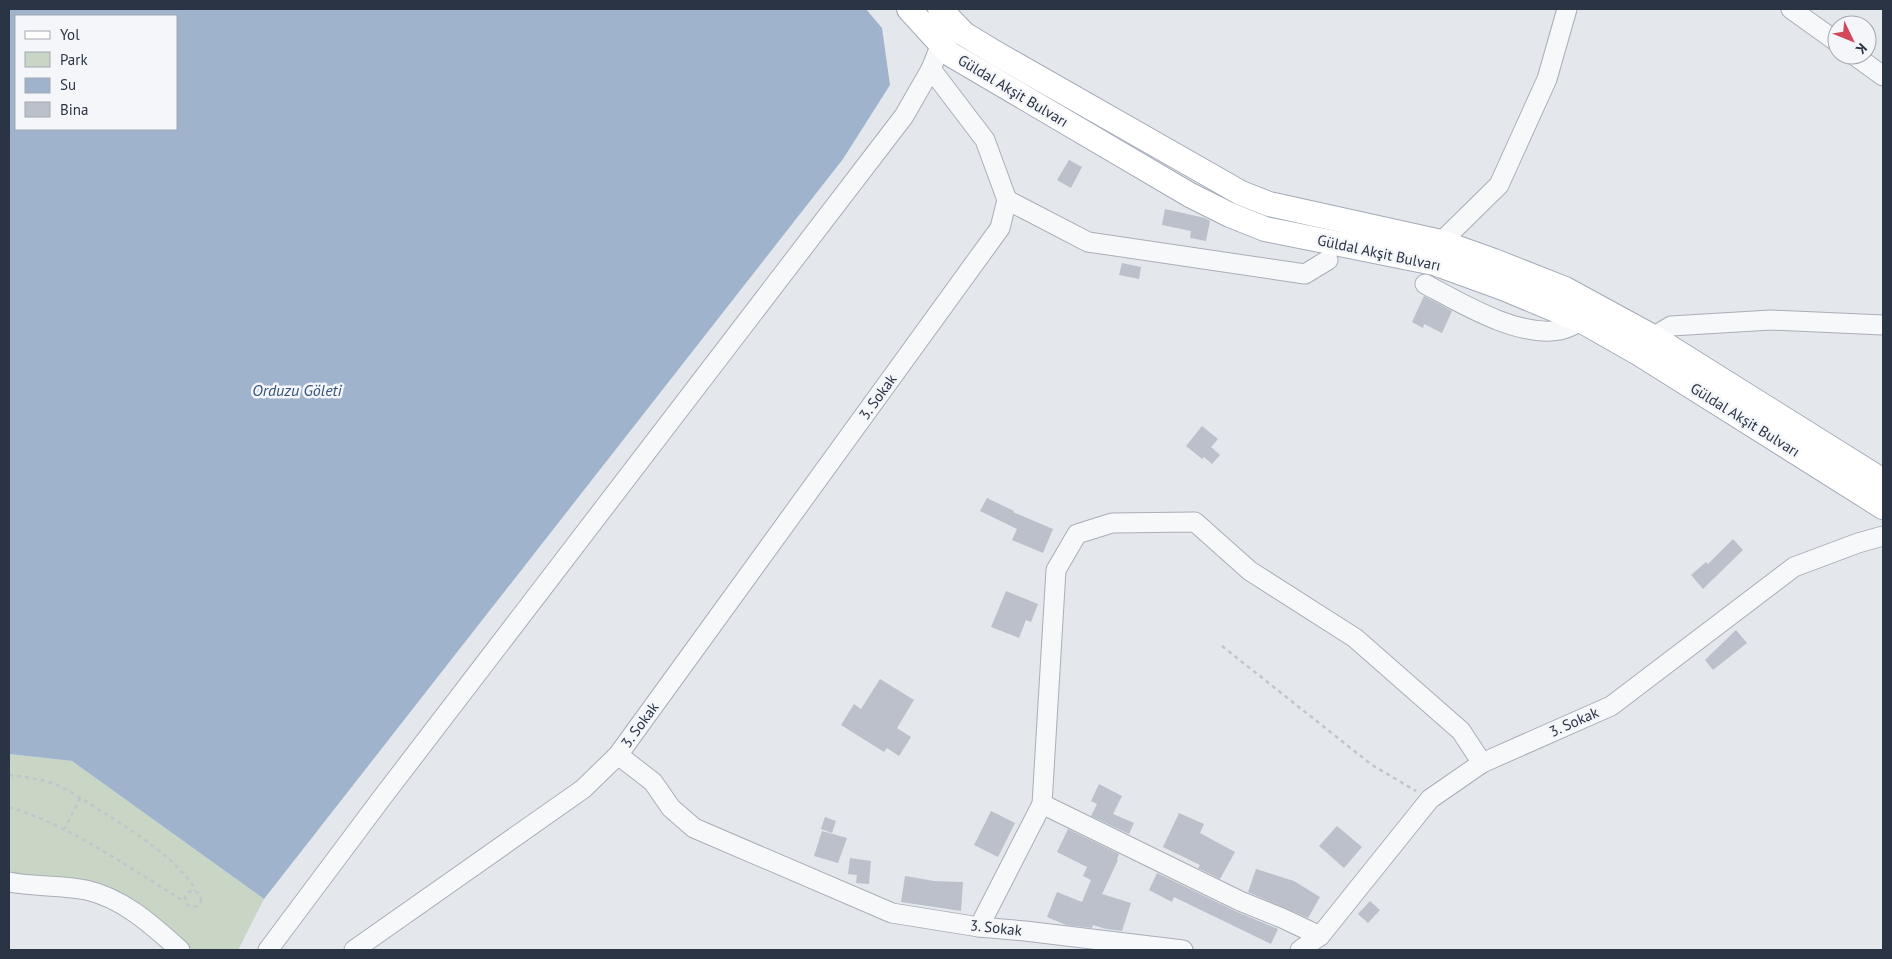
<svg xmlns="http://www.w3.org/2000/svg" width="1892" height="959" viewBox="0 0 1892 959" font-family="'PT Sans',sans-serif">
  <rect width="100%" height="100%" fill="#e4e7ec"/>
  <!-- green -->
  <polygon fill="#c9d6c5" points="9,754 72,761 264,899 238,950 180,950 120,904 9,882"/>
  <!-- water -->
  <path fill="#9fb4cc" fill-rule="evenodd" d="M9 9H866L882 28 890 85 843 159 264 899 72 761 9 754ZM16 16H176V129H16Z"/>
  <!-- building -->
  <g fill="#bbc0ca">
    <polygon points="1069,160 1082,167 1071,188 1057,180"/>
    <polygon points="1165,209 1205,218 1210,221 1206,241 1190,238 1191,231 1162,225"/>
    <polygon points="1122,263 1141,267 1139,279 1119,275"/>
    <polygon points="1424,296 1452,311 1442,333 1424,324 1423,328 1412,322"/>
    <polygon points="1202,426 1218,439 1211,447 1220,455 1212,464 1204,457 1202,459 1186,446"/>
    <polygon points="987,498 1014,511 1013,512 1053,529 1043,553 1012,540 1017,529 980,511"/>
    <polygon points="1733,539 1743,550 1703,589 1691,575 1706,562 1708,564"/>
    <polygon points="1006,591 1038,604 1031,622 1026,620 1019,638 991,627"/>
    <polygon points="1736,630 1747,643 1713,670 1705,660"/>
    <polygon points="880,679 914,700 897,728 911,737 899,756 887,748 884,752 841,725 854,704 861,709"/>
    <polygon points="1099,784 1122,796 1113,814 1134,823 1129,834 1091,816 1097,804 1091,801"/>
    <polygon points="991,811 1015,823 998,857 974,845"/>
    <polygon points="1179,813 1204,824 1200,833 1235,852 1220,879 1198,868 1200,865 1163,847"/>
    <polygon points="825,817 836,821 832,833 821,829"/>
    <polygon points="1337,826 1362,847 1344,868 1319,846"/>
    <polygon points="1068,829 1119,854 1117,859 1118,860 1102,894 1131,903 1122,931 1106,929 1093,925 1092,928 1066,925 1047,917 1057,892 1082,902 1091,880 1083,876 1087,867 1057,852"/>
    <polygon points="822,831 847,838 838,863 814,856"/>
    <polygon points="850,858 871,861 869,884 856,883 857,875 848,874"/>
    <polygon points="1256,869 1294,881 1320,897 1308,918 1248,892"/>
    <polygon points="1157,873 1235,911 1278,929 1271,944 1174,897 1172,902 1149,890"/>
    <polygon points="905,876 934,881 963,882 961,911 901,902"/>
    <polygon points="1370,901 1380,910 1368,923 1358,914"/>
  </g>
  <g fill="none" stroke-linecap="round" stroke-linejoin="round">
    <!-- minor casing -->
    <g stroke="#a9aeb7" stroke-width="21">
      <g id="minor">
        <polyline points="1791,9 1837,42"/>
        <polyline points="1854,55 1883,76"/>
        <polyline points="1007,200 1088,242 1305,274 1328,260"/>
        <polyline points="1438,252 1441,242 1499,185 1547,79 1567,9"/>
        <path d="M1425 284C1461 303 1518 338 1560 330 1567 329 1575 324 1582 321"/>
        <polyline points="1653,337 1671,326 1771,320 1883,325"/>
        <polyline points="618,755 653,782 671,808 694,828 892,913 979,927 1025,931 1183,950"/>
        <polyline points="1042,804 1240,901 1282,918 1320,936"/>
        <path d="M9 882C34 887 61 885 86 890 123 898 153 926 180 950"/>
        <polyline points="979,927 1042,804 1056,570 1077,534 1112,523 1195,522 1250,571 1355,638 1461,731 1482,763"/>
        <polyline points="268,950 381,799 904,116 931,69"/>
        <polyline points="354,950 583,789 618,755 1000,228 1007,200 985,140 931,69 945,34"/>
        <polyline points="1300,950 1320,936 1430,799 1482,763 1611,706 1794,567 1858,543 1883,536"/>
      </g>
    </g>
    <!-- major casing -->
    <g stroke="#a3abb8" stroke-width="26">
      <g id="major">
        <polyline points="909,9 950,54 1190,195 1230,215 1265,229 1434,263 1503,288 1582,321 1640,354 1883,507"/>
        <polyline points="940,9 964,34 997,54 1241,193 1269,204 1441,242 1494,261 1565,289 1653,337 1883,481"/>
      </g>
    </g>
    <!-- path -->
    <g stroke="#c2c5cb" stroke-width="2.5" stroke-dasharray="4 4" stroke-linecap="butt">
      <polyline points="1222,646 1372,765 1416,791"/>
      <path d="M9 775C25 777 42 779 57 785 72 792 87 802 101 811 134 832 172 855 195 888L194 891"/>
      <path d="M9 807C71 826 126 866 182 900L184 899"/>
      <polyline points="64,830 80,798"/>
      <circle cx="193" cy="899" r="8"/>
    </g>
    <!-- minor -->
    <use href="#minor" stroke="#f7f8fa" stroke-width="19"/>
    <!-- major -->
    <use href="#major" stroke="#fff" stroke-width="24"/>
  </g>
  <g text-anchor="middle" stroke-width="5" stroke-linejoin="round" paint-order="stroke">
    <!-- street labels -->
    <g font-size="15" fill="#2b3445" stroke="#f4f6f9">
      <text transform="translate(1013 91) rotate(31)" y="5">Güldal Akşit Bulvarı</text>
      <text transform="translate(1379 253) rotate(12)" y="5">Güldal Akşit Bulvarı</text>
      <text transform="translate(878 397) rotate(-54)" y="5">3. Sokak</text>
      <text transform="translate(1745 420) rotate(32)" y="5">Güldal Akşit Bulvarı</text>
      <text transform="translate(1574 722) rotate(-24)" y="5">3. Sokak</text>
      <text transform="translate(640 725) rotate(-54)" y="5">3. Sokak</text>
      <text transform="translate(996 928) rotate(6)" y="5">3. Sokak</text>
    </g>
    <!-- water labels -->
    <g font-size="16" font-style="italic" fill="#34527a" stroke="#f4f6f9">
      <text x="297" y="396">Orduzu Göleti</text>
    </g>
  </g>
  <!-- border -->
  <rect width="1892" height="959" fill="none" stroke="#2b3445" stroke-width="20"/>
  <!-- legend -->
  <rect x="15" y="15" width="162" height="115" fill="#f4f6f9" stroke="#a4a8b1"/>
  <rect x="25" y="31" width="25" height="8" fill="#ffffff" stroke="#a4a8b1"/>
  <text x="60" y="40" font-size="15" fill="#2b3445">Yol</text>
  <rect x="25" y="52" width="25" height="15" fill="#c9d6c5" stroke="#a4a8b1"/>
  <text x="60" y="65" font-size="15" fill="#2b3445">Park</text>
  <rect x="25" y="78" width="25" height="15" fill="#9fb4cc" stroke="#a4a8b1"/>
  <text x="60" y="90" font-size="15" fill="#2b3445">Su</text>
  <rect x="25" y="102" width="25" height="15" fill="#bbc0ca" stroke="#a4a8b1"/>
  <text x="60" y="115" font-size="15" fill="#2b3445">Bina</text>
  <!-- north arrow -->
  <g transform="translate(1852 40) rotate(133)"><circle r="24" fill="#f4f6f9" stroke="#a4a8b1"/>
  <path d="M0-4L9 19L0 12L-9 19Z" fill="#d1495b"/>
  <text y="-8" font-size="14" font-weight="bold" text-anchor="middle" fill="#2b3445">K</text>
  </g>
</svg>
